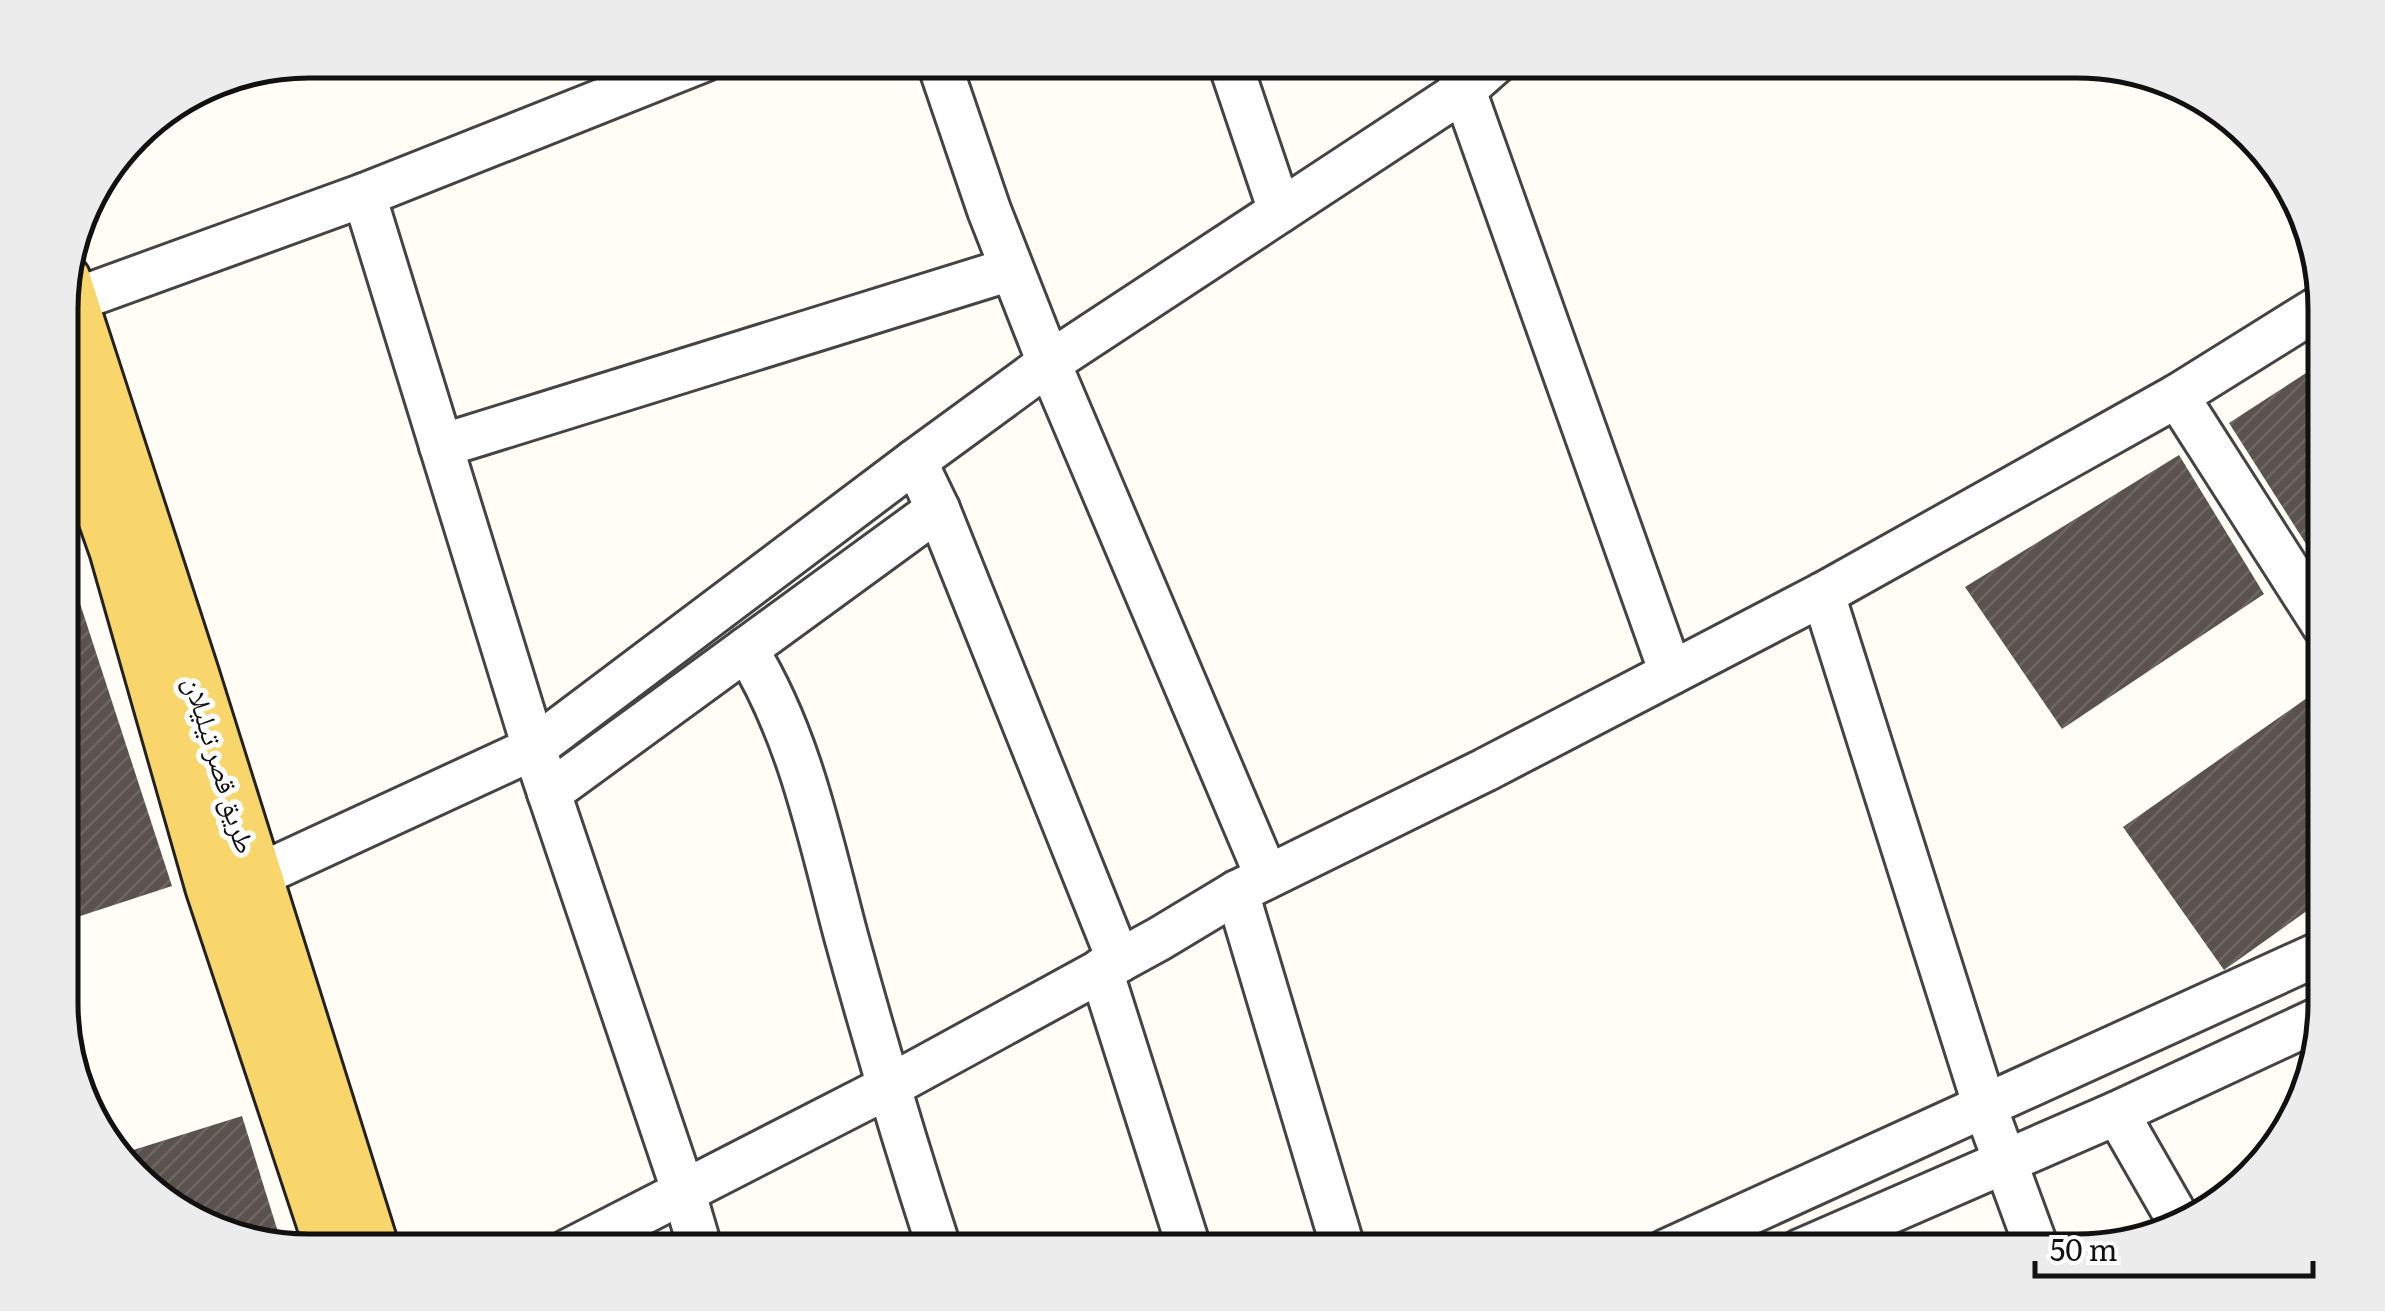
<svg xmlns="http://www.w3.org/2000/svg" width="2385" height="1311" viewBox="0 0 2385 1311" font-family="Literata,'Noto Naskh Arabic',serif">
  <defs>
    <pattern id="building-hatch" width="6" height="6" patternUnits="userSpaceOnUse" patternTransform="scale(2.5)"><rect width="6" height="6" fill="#5a524d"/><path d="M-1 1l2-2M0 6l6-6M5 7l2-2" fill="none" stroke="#6d6662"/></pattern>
  </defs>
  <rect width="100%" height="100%" fill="#fffdf5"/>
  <!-- building -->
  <g fill="url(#building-hatch)">
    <polygon points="2323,362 2324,572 2229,423"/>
    <polygon points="2179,455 2264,594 2062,729 1965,587"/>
    <polygon points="61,545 172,886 62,922 61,572"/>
    <polygon points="2324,686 2325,898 2224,970 2123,827"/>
    <polygon points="242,1116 282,1245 198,1225 114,1156"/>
  </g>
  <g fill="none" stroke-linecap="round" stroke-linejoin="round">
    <!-- minor casing -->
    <g stroke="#444" stroke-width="48">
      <g id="minor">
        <polyline points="938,60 989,210 1049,363 1267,877"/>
        <polyline points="1229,60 1280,211"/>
        <polyline points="1457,65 1464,90 1671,673"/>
        <polyline points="364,195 534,748 684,1193 701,1251"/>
        <polyline points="61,305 364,195 704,60"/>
        <polyline points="2177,396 2324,626"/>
        <polyline points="441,446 1011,269"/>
        <polyline points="915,461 938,509 1119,961"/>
        <polyline points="1823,594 1984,1104 2038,1251"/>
        <path d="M746 649C800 736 820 838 846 936 875 1042 906 1146 940 1251"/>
        <polyline points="549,793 938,509"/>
        <polyline points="255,877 534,748 915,461 1049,363 1464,90 1498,60"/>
        <polyline points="1237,892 1344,1251"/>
        <polyline points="1101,970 1190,1251"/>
        <polyline points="2117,1113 2179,1221"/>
        <polyline points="568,1251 888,1087 1159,939 1237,892 1485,770 1823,594 2177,396 2323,305"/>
        <polyline points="1666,1251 2325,951"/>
        <polyline points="1800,1251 2117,1113 2321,1018"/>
      </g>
    </g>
    <!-- major casing -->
    <g stroke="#222" stroke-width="58">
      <g id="major">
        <polyline points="64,280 192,674 373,1251"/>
        <polyline points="61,393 116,549 212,886 333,1251"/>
      </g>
    </g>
    <!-- minor -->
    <use href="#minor" stroke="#fff" stroke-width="42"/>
    <!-- major -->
    <use href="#major" stroke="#f9d66b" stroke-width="52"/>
  </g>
  <g text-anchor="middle" stroke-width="10" stroke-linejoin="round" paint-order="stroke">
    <!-- street labels -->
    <g font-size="28" fill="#111" stroke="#fff">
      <text transform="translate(220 765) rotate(73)" y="10">طريق قصر تيليلان</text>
    </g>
  </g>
  <!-- crop -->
  <path d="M0 0H2385V1311H0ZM309 78H2077A231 231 0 0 1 2308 309V1003A231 231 0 0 1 2077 1234H309A231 231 0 0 1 78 1003V309A231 231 0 0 1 309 78Z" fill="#ececec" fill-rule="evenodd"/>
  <path fill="none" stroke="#111" stroke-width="5" d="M309 78H2077A231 231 0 0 1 2308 309V1003A231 231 0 0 1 2077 1234H309A231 231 0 0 1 78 1003V309A231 231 0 0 1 309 78Z"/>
  <!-- scale -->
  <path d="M2035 1261v15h278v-15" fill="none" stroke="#111111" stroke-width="5"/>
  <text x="2050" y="1261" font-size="30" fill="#111111" stroke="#ffffff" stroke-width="8" paint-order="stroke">50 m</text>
</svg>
